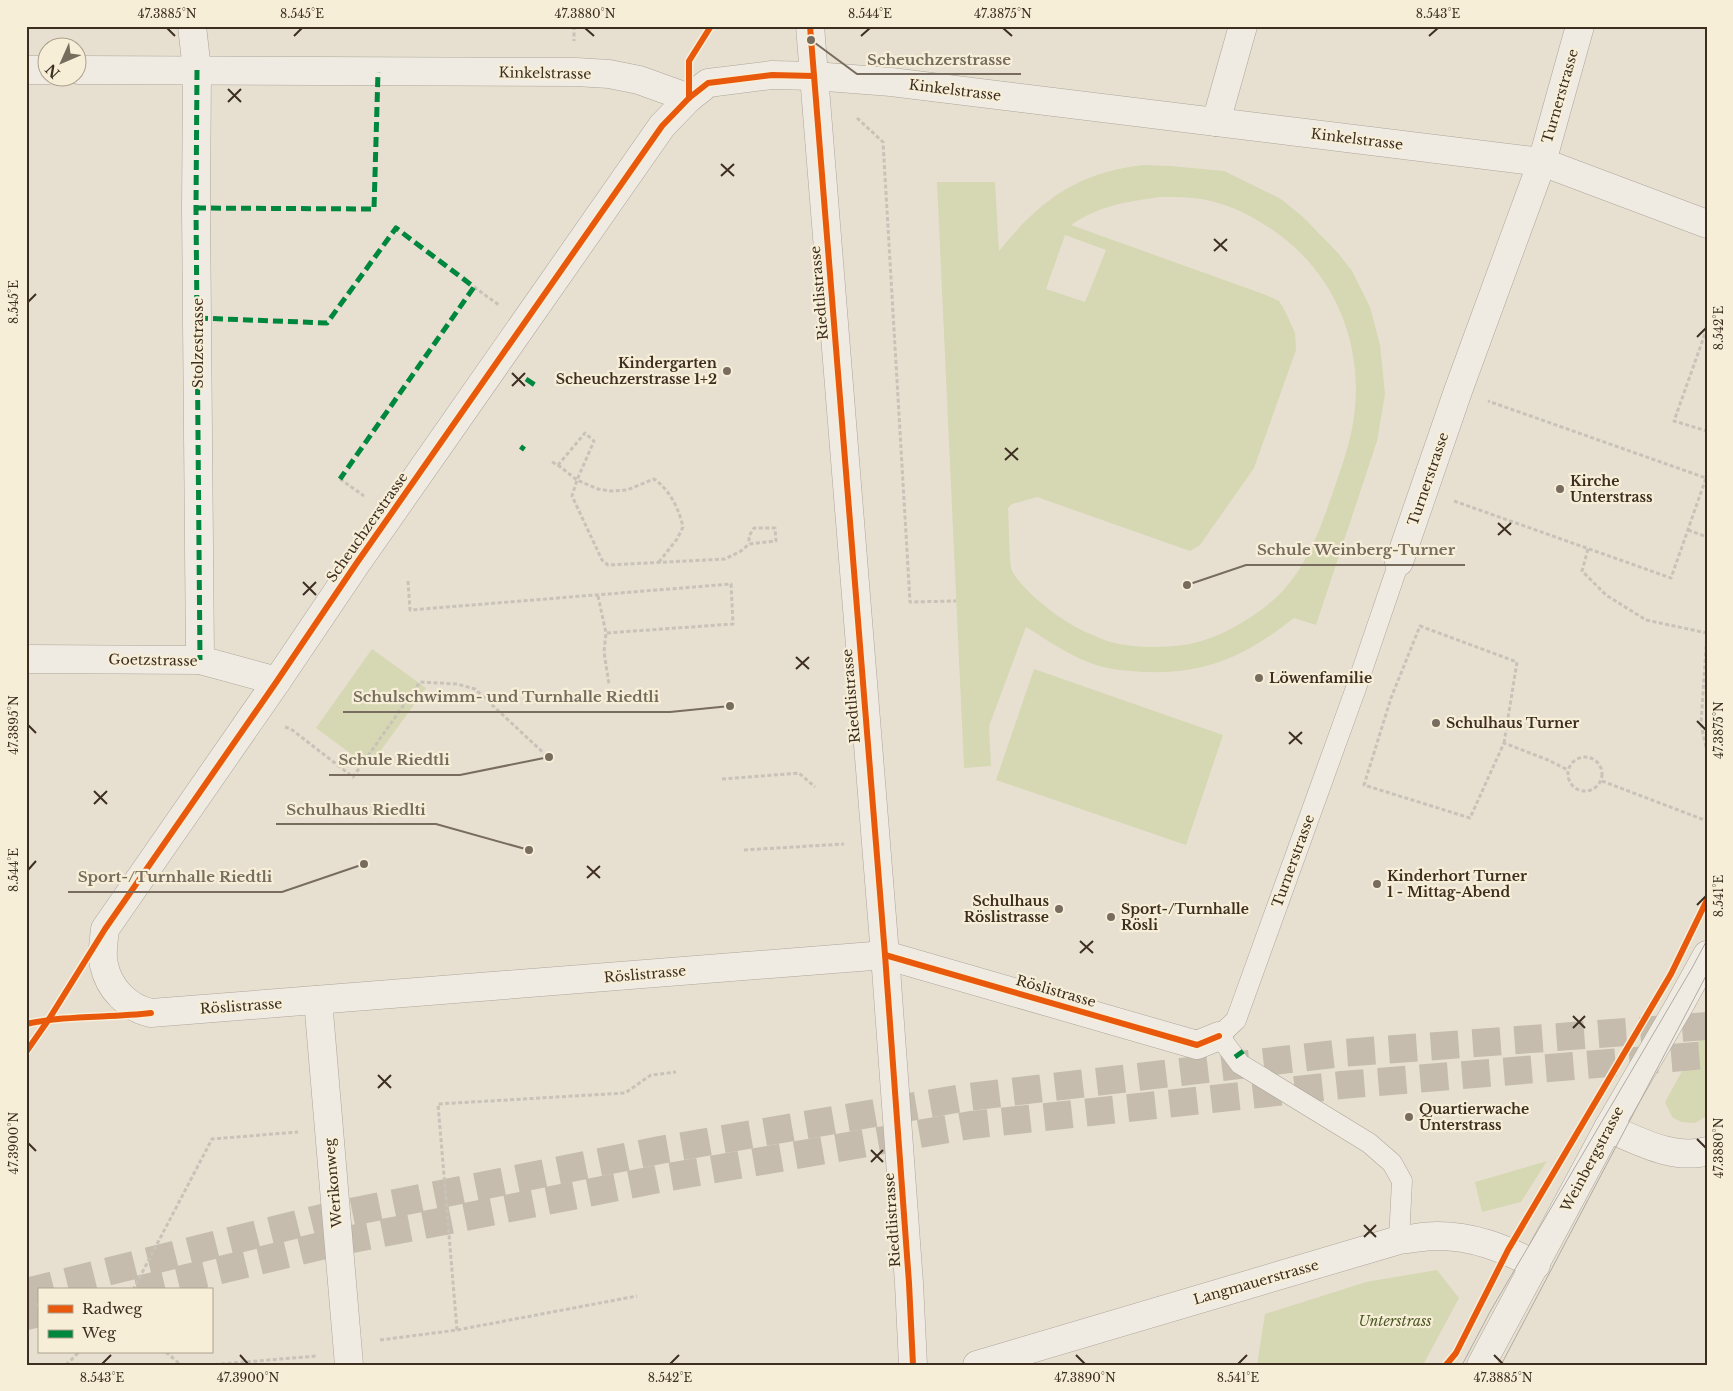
<svg xmlns="http://www.w3.org/2000/svg" width="1733" height="1391" viewBox="0 0 1733 1391" font-family="'Libre Baskerville',serif">
  <rect width="100%" height="100%" fill="#e7e0d1"/>
  <!-- green -->
  <g fill="#d6d7b3" fill-rule="evenodd">
    <path d="M1144 165 1171 166 1224 171 1281 199 1303 217 1338 253 1352 271 1370 307 1380 345 1385 394 1377 441 1316 625 1294 618C1245 656 1207 674 1144 672 1130 671 1113 670 1099 666 1072 658 1049 641 1026 627L989 726 991 766 964 768 937 182H995L999 251C1040 200 1078 172 1144 165ZM1160 197C1179 197 1200 197 1218 203 1233 207 1247 214 1260 222 1326 260 1362 331 1355 407 1353 435 1344 460 1335 486 1323 521 1311 558 1286 587 1265 612 1222 638 1190 644 1166 648 1137 648 1114 643 1105 641 1096 636 1088 633 1065 624 1024 593 1012 571 1009 564 1009 519 1008 508L1012 504 1037 497 1190 551 1200 545 1254 468 1296 350 1295 333 1285 311 1279 301 1266 295 1071 225C1100 205 1126 202 1160 197ZM1065 235 1106 250 1085 302 1046 289Z"/>
    <polygon points="372,649 426,688 369,767 316,728"/>
    <polygon points="1034,669 1223,735 1186,845 996,780"/>
    <polygon points="1707,1026 1707,1116 1695,1123 1681,1122 1672,1117 1665,1102"/>
    <polygon points="1547,1161 1521,1202 1482,1212 1475,1182"/>
    <polygon points="1437,1270 1459,1298 1423,1365 1257,1365 1265,1314 1366,1282"/>
  </g>
  <g fill="none" stroke-linecap="round" stroke-linejoin="round">
    <!-- trunk-tunnel -->
    <g stroke="#c5bcae" stroke-width="28" stroke-dasharray="28 14" stroke-linecap="butt">
      <polyline points="137,1290 342,1241 669,1177 971,1125 1342,1085 1707,1055"/>
      <polyline points="26,1292 326,1217 660,1150 968,1097 1342,1053 1707,1026"/>
      <polyline points="26,1316 39,1313"/>
    </g>
    <!-- service casing -->
    <g stroke="#ada599" stroke-width="21">
      <polyline id="service" points="1399,1240 1402,1181 1392,1163 1369,1143 1240,1064 1219,1036 1236,1020 1356,688 1399,562"/>
    </g>
    <!-- minor casing -->
    <g stroke="#ada599" stroke-width="29">
      <g id="minor">
        <polyline points="192,26 197,70 196,208 200,660"/>
        <polyline points="26,70 48,70"/>
        <polyline points="78,70 576,72 609,74 639,80 689,98"/>
        <polyline points="1216,122 1243,26"/>
        <polyline points="1399,562 1458,391 1542,162 1580,26"/>
        <polyline points="26,659 200,660 277,681"/>
        <polyline points="318,1000 349,1365"/>
        <path d="M1219 1036 1197 1045 885 955 151 1013C128 1008 109 989 104 965 101 954 104 940 105 929L277 681 356 564 662 126 689 98 708 83 772 75 814 76 891 82 1542 162 1707 224"/>
        <path d="M1608 1128C1637 1140 1674 1161 1707 1151"/>
        <path d="M977 1365 1399 1240C1411 1239 1424 1236 1437 1236 1474 1236 1503 1248 1536 1265"/>
      </g>
    </g>
    <!-- tertiary casing -->
    <g stroke="#ada599" stroke-width="29">
      <g id="tertiary">
        <polyline points="810,26 885,955 909,1283 913,1365"/>
        <polyline points="1481,1365 1608,1128 1679,1006 1707,955"/>
      </g>
    </g>
    <!-- path -->
    <g stroke="#c8c2b9" stroke-width="3" stroke-dasharray="4 2.5" stroke-linecap="butt">
      <polyline points="574,26 574,41"/>
      <polyline points="857,118 883,142 910,602 956,601"/>
      <polyline points="474,287 499,305"/>
      <polyline points="1707,328 1674,421 1707,431"/>
      <polyline points="552,462 558,465 585,433 594,441 577,480 572,496 602,560 608,565 725,559 741,551 749,544 776,541 775,528 754,528 749,536 749,544"/>
      <path d="M558 465 577 480 598 489 611 491 627 490 654 479C670 490 679 509 683 527L677 539 659 562"/>
      <polyline points="340,479 364,496"/>
      <polyline points="1454,501 1671,578 1706,478 1488,401"/>
      <polyline points="1688,530 1707,537"/>
      <polyline points="1588,549 1582,571 1606,595 1646,620 1707,633"/>
      <polyline points="408,581 410,610 731,584 733,624 606,633"/>
      <polyline points="598,596 606,633 604,652 609,684"/>
      <polyline points="1707,633 1701,724 1707,752"/>
      <polyline points="285,727 291,729 353,777 420,682 457,684 475,689 550,759"/>
      <polyline points="1504,743 1517,662 1420,626 1391,698 1364,785 1470,818 1504,743 1548,760 1568,770"/>
      <circle cx="1585" cy="774" r="17"/>
      <polyline points="722,779 799,773 815,787"/>
      <polyline points="1602,781 1707,821"/>
      <polyline points="744,850 844,844"/>
      <polyline points="133,1290 212,1139 298,1132"/>
      <polyline points="457,1330 438,1104 625,1093 651,1075 676,1072"/>
      <polyline points="380,1340 457,1330 637,1296"/>
      <polyline points="166,1352 181,1365"/>
      <polyline points="66,1365 79,1352"/>
      <polyline points="208,1365 317,1356"/>
    </g>
    <!-- service -->
    <use href="#service" stroke="#efebe3" stroke-width="20"/>
    <!-- minor -->
    <use href="#minor" stroke="#efebe3" stroke-width="28"/>
    <!-- tertiary -->
    <use href="#tertiary" stroke="#efebe3" stroke-width="28"/>
    <!-- tram -->
    <g stroke="#afaaa2" stroke-width="1">
      <polyline points="1462,1365 1491,1310 1692,968 1707,940"/>
      <polyline points="1501,1365 1707,974"/>
    </g>
    <!-- quiet -->
    <g stroke="#00873e" stroke-width="5" stroke-dasharray="10 5" stroke-linecap="butt">
      <polyline points="197,70 196,208 200,660"/>
      <polyline points="196,208 374,209 378,72"/>
      <polyline points="198,318 327,323 396,228 474,287 340,479"/>
      <polyline points="526,379 538,387"/>
      <polyline points="521,450 524,446"/>
      <polyline points="1235,1057 1245,1050"/>
    </g>
    <!-- cycleway casing -->
    <g stroke="#f7eed8" stroke-width="9">
      <g id="cycleway">
        <polyline points="810,26 885,955 909,1283 913,1365"/>
        <polyline points="689,98 689,61 711,26"/>
        <polyline points="885,955 1197,1045 1219,1036"/>
        <path d="M26 1024C67 1015 109 1018 151 1013"/>
        <polyline points="26,1052 49,1019 105,929 277,681 356,564 662,126 689,98 708,83 772,75 814,76"/>
        <polyline points="1446,1365 1456,1353 1508,1250 1671,974 1707,900"/>
      </g>
    </g>
    <!-- cycleway -->
    <use href="#cycleway" stroke="#e8590c" stroke-width="6"/>
  </g>
  <!-- ticks -->
  <path fill="none" stroke="#3d2e20" stroke-width="2" d="M167 28 175 36M585 28 594 36M1003 28 1012 36M294 36 302 28M861 36 870 28M1429 36 1438 28M228 89 241 102M228 102 241 89M721 164 734 176M721 176 734 164M1214 239 1227 251M1214 251 1227 239M28 302 36 294M1697 337 1706 328M512 373 525 386M512 386 525 373M1005 448 1018 460M1005 460 1018 448M1498 523 1511 535M1498 535 1511 523M303 582 316 595M303 595 316 582M796 657 809 669M796 669 809 657M1697 721 1706 730M28 725 36 733M1289 732 1302 744M1289 744 1302 732M94 791 107 804M94 804 107 791M587 866 600 878M28 870 36 861M587 878 600 866M1697 905 1706 896M1080 941 1093 953M1080 953 1093 941M1573 1016 1585 1028M1573 1028 1585 1016M378 1075 391 1088M378 1088 391 1075M1697 1139 1706 1148M28 1143 36 1151M871 1150 883 1162M871 1162 883 1150M1364 1225 1376 1237M1364 1237 1376 1225M240 1355 248 1364M1076 1355 1085 1364M1494 1355 1503 1364M102 1364 111 1355M670 1364 679 1355M1238 1364 1247 1355"/>
  <!-- markers -->
  <g fill="#786c5e" stroke="#f7eed8" stroke-width="2">
    <circle cx="727" cy="371" r="5"/>
    <circle cx="1560" cy="489" r="5"/>
    <circle cx="1259" cy="678" r="5"/>
    <circle cx="1436" cy="723" r="5"/>
    <circle cx="1377" cy="884" r="5"/>
    <circle cx="1059" cy="909" r="5"/>
    <circle cx="1111" cy="917" r="5"/>
    <circle cx="1409" cy="1117" r="5"/>
  </g>
  <g text-anchor="middle" stroke-width="4.5" stroke-linejoin="round" paint-order="stroke">
    <!-- street labels -->
    <g font-size="14" fill="#3d2e20" stroke="#f7eed8">
      <text transform="translate(545 73) rotate(1)" y="5">Kinkelstrasse</text>
      <text transform="translate(955 90) rotate(7)" y="5">Kinkelstrasse</text>
      <text transform="translate(1560 96) rotate(-74)" y="5">Turnerstrasse</text>
      <text transform="translate(1357 139) rotate(7)" y="5">Kinkelstrasse</text>
      <text transform="translate(819 293) rotate(-95)" y="5">Riedtlistrasse</text>
      <text transform="translate(198 343) rotate(-90)" y="5">Stolzestrasse</text>
      <text transform="translate(1428 479) rotate(-71)" y="5">Turnerstrasse</text>
      <text transform="translate(367 527) rotate(-55)" y="5">Scheuchzerstrasse</text>
      <text transform="translate(153 660) rotate(1)" y="5">Goetzstrasse</text>
      <text transform="translate(851 696) rotate(-95)" y="5">Riedtlistrasse</text>
      <text transform="translate(1293 861) rotate(-70)" y="5">Turnerstrasse</text>
      <text transform="translate(645 974) rotate(-5)" y="5">Röslistrasse</text>
      <text transform="translate(1056 991) rotate(16)" y="5">Röslistrasse</text>
      <text transform="translate(241 1006) rotate(-4)" y="5">Röslistrasse</text>
      <text transform="translate(1592 1159) rotate(-62)" y="5">Weinbergstrasse</text>
      <text transform="translate(333 1183) rotate(-95)" y="5">Werikonweg</text>
      <text transform="translate(892 1220) rotate(-94)" y="5">Riedtlistrasse</text>
      <text transform="translate(1256 1282) rotate(-16)" y="5">Langmauerstrasse</text>
    </g>
    <!-- poi labels -->
    <g font-size="14" font-weight="bold" fill="#3d2e20" stroke="#f7eed8" text-anchor="start">
      <text x="717" y="368" text-anchor="end">Kindergarten<tspan x="717" dy="16">Scheuchzerstrasse 1+2</tspan></text>
      <text x="1570" y="486">Kirche<tspan x="1570" dy="16">Unterstrass</tspan></text>
      <text x="1269" y="683">Löwenfamilie</text>
      <text x="1446" y="728">Schulhaus Turner</text>
      <text x="1387" y="881">Kinderhort Turner<tspan x="1387" dy="16">1 - Mittag-Abend</tspan></text>
      <text x="1049" y="906" text-anchor="end">Schulhaus<tspan x="1049" dy="16">Röslistrasse</tspan></text>
      <text x="1121" y="914">Sport-/Turnhalle<tspan x="1121" dy="16">Rösli</tspan></text>
      <text x="1419" y="1114">Quartierwache<tspan x="1419" dy="16">Unterstrass</tspan></text>
    </g>
    <!-- park labels -->
    <g font-size="14" font-style="italic" fill="#4d5a26" stroke="#f7eed8">
      <text x="1395" y="1326">Unterstrass</text>
    </g>
  </g>
  <!-- callouts -->
  <path fill="none" stroke="#786c5e" stroke-width="2" d="M811 40L857 74H1021M1187 585L1246 565H1465M730 706L670 712H343M549 757L460 775H329M529 850L436 824H276M364 864L282 892H68"/>
  <g fill="#786c5e" stroke="#f7eed8" stroke-width="2">
    <circle cx="811" cy="40" r="5"/>
    <circle cx="1187" cy="585" r="5"/>
    <circle cx="730" cy="706" r="5"/>
    <circle cx="549" cy="757" r="5"/>
    <circle cx="529" cy="850" r="5"/>
    <circle cx="364" cy="864" r="5"/>
  </g>
  <g font-size="15" text-anchor="middle" font-weight="bold" fill="#786c5e" stroke="#f7eed8" stroke-width="4.5" stroke-linejoin="round" paint-order="stroke">
    <text x="939" y="65">Scheuchzerstrasse</text>
    <text x="1356" y="555">Schule Weinberg-Turner</text>
    <text x="506" y="702">Schulschwimm- und Turnhalle Riedtli</text>
    <text x="394" y="765">Schule Riedtli</text>
    <text x="356" y="815">Schulhaus Riedlti</text>
    <text x="175" y="882">Sport-/Turnhalle Riedtli</text>
  </g>
  <!-- border -->
  <rect width="1733" height="1391" fill="none" stroke="#f7eed8" stroke-width="55"/>
  <!-- legend -->
  <rect x="38" y="1288" width="175" height="65" fill="#f7eed8" stroke="#ada18e"/>
  <rect x="48" y="1305" width="25" height="8" fill="#e8590c" stroke="#ada18e"/>
  <text x="82" y="1314" font-size="15" fill="#3d2e20">Radweg</text>
  <rect x="48" y="1330" width="25" height="8" fill="#00873e" stroke="#ada18e"/>
  <text x="82" y="1338" font-size="15" fill="#3d2e20">Weg</text>
  <!-- north arrow -->
  <g transform="translate(62 62) rotate(225)"><circle r="24" fill="#f7eed8" stroke="#ada18e"/>
  <path d="M0-4L9 19L0 12L-9 19Z" fill="#786c5e"/>
  <text y="-8" font-size="14" font-weight="bold" text-anchor="middle" fill="#3d2e20">N</text>
  </g>
  <rect x="28" y="28" width="1678" height="1336" fill="none" stroke="#3d2e20" stroke-width="2"/>
  <g font-size="12" text-anchor="middle" fill="#3d2e20">
    <text x="167" y="18">47.3885°N</text>
    <text x="302" y="18">8.545°E</text>
    <text x="585" y="18">47.3880°N</text>
    <text x="870" y="18">8.544°E</text>
    <text x="1003" y="18">47.3875°N</text>
    <text x="1438" y="18">8.543°E</text>
    <text transform="translate(14 302) rotate(-90)" y="4">8.545°E</text>
    <text transform="translate(1719 328) rotate(-90)" y="4">8.542°E</text>
    <text transform="translate(14 725) rotate(-90)" y="4">47.3895°N</text>
    <text transform="translate(1719 730) rotate(-90)" y="4">47.3875°N</text>
    <text transform="translate(14 870) rotate(-90)" y="4">8.544°E</text>
    <text transform="translate(1719 896) rotate(-90)" y="4">8.541°E</text>
    <text transform="translate(14 1143) rotate(-90)" y="4">47.3900°N</text>
    <text transform="translate(1719 1148) rotate(-90)" y="4">47.3880°N</text>
    <text x="102" y="1382">8.543°E</text>
    <text x="248" y="1382">47.3900°N</text>
    <text x="670" y="1382">8.542°E</text>
    <text x="1085" y="1382">47.3890°N</text>
    <text x="1238" y="1382">8.541°E</text>
    <text x="1503" y="1382">47.3885°N</text>
  </g>
</svg>
